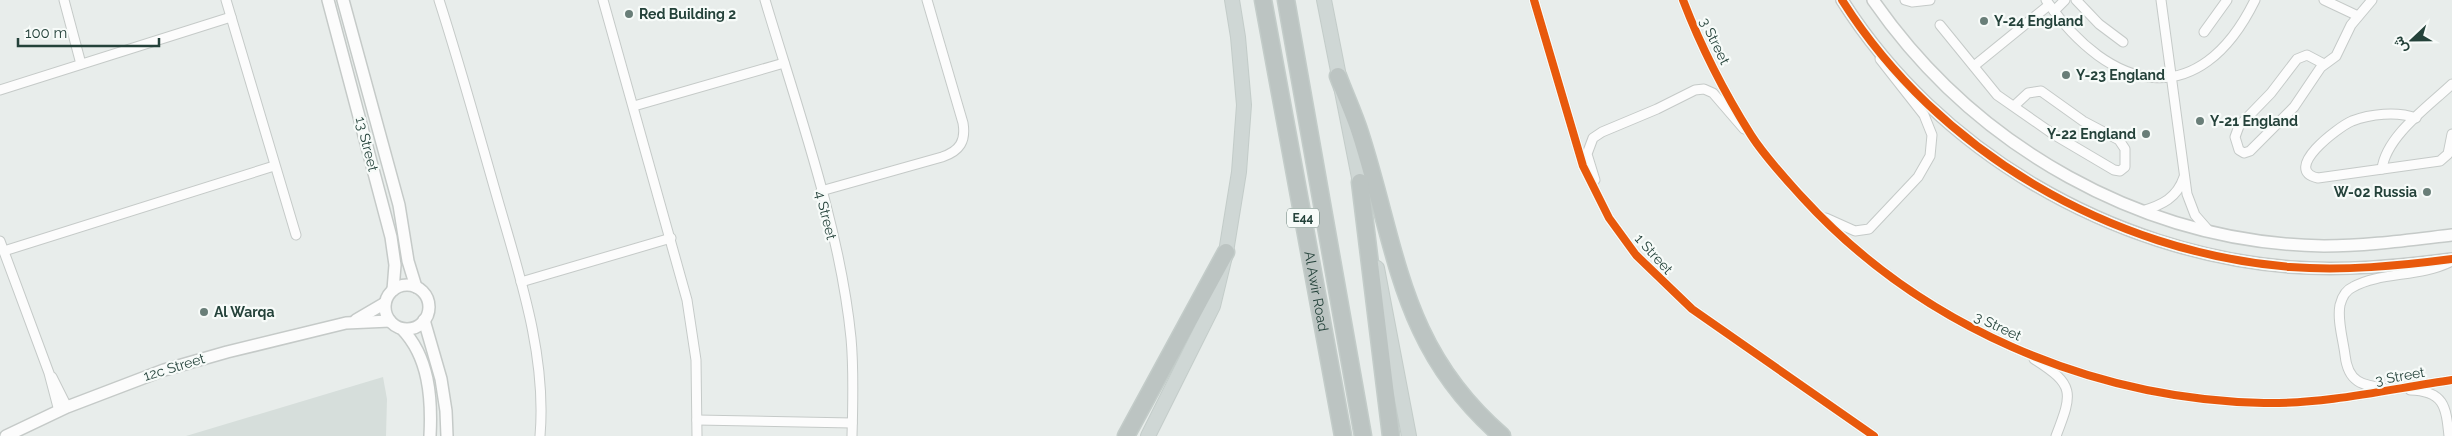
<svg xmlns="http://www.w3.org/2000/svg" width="2452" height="436" viewBox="0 0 2452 436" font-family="Raleway,Vazirmatn,sans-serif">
  <rect width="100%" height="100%" fill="#e8edeb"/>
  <!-- built -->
  <polygon fill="#d6dedb" points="383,377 387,399 386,436 186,436"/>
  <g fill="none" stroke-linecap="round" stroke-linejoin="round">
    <!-- minor casing -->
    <g stroke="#c5cac8" stroke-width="11">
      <g id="minor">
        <polyline points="64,0 81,64"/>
        <polyline points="226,0 296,235"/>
        <path d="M439 0C460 65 478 131 497 197 519 274 547 355 540 436"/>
        <polyline points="603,0 687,300 696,360 697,436"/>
        <path d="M765 0C797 107 840 227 851 338 854 370 853 403 852 436"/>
        <polyline points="1534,0 1583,166 1609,218 1636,255 1692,309 1874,436"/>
        <path d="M1683 0C1701 47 1724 92 1751 135 1765 157 1784 177 1802 197 1920 326 2090 399 2264 403 2328 404 2390 389 2452 380"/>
        <polyline points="1905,0 1912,2 1930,0"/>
        <path d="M2046 0C2110 93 2199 114 2255 0"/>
        <polyline points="2076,0 2099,24 2123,42"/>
        <polyline points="2161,0 2187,194 2195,215 2209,231"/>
        <polyline points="2324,0 2358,16"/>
        <polyline points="2054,11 2065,0"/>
        <polyline points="1940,25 1997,95 2053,134 2114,170 2120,171 2125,167 2125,149 2119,140 2083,121 2041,91 2028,93 2014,106"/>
        <polyline points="2204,32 2227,0"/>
        <polyline points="2324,64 2307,55 2297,59 2271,93 2239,126 2235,137 2239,150 2244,153 2250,151 2294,107 2321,67 2336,56 2351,25 2372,0"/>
        <polyline points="1974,66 2049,5"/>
        <polyline points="0,90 231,17"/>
        <polyline points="634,106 784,63"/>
        <path d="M2416 118C2397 111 2370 114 2352 121 2338 127 2281 170 2318 178L2440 161 2448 154 2452 134"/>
        <path d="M2382 169C2386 136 2429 106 2452 84"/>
        <polyline points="1595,180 1587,154 1593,138 1602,132 1657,109 1695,90 1704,89 1713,93 1744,129"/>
        <path d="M821 191 942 157C960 151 966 141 963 123L927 0"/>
        <path d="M2142 211C2162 205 2177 198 2184 177"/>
        <polyline points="1826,218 1855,231 1869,229 1918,177 1930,156 1932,135 1924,115 1880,59"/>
        <polyline points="0,241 49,373 59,411"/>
        <polyline points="4,251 274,166"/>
        <polyline points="521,282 671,238"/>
        <path d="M2034 359C2075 385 2073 392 2056 436"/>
        <polyline points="52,377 67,407"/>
        <path d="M2387 389C2362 385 2348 383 2345 355 2343 339 2337 320 2340 305 2342 297 2346 290 2353 287 2379 272 2420 277 2450 262"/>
        <path d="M2410 390C2444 391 2446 406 2449 436"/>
        <polyline points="697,420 852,423"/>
      </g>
    </g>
    <!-- tertiary casing -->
    <g stroke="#c5cac8" stroke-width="14">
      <g id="tertiary">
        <polyline points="328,0 391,237 395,265 393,290"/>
        <polyline points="343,0 399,205 408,261 416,287"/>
        <path d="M1842 0C1938 152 2111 252 2290 267 2344 271 2398 266 2452 259"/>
        <path d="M1873 0C1975 147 2143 243 2324 246 2367 246 2409 240 2452 235"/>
        <circle cx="407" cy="307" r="22"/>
        <polyline points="356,320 385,303"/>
        <polyline points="424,320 441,379 446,411 447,436"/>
        <path d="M402 329C429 357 432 398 430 436"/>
        <polyline points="6,436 67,407 164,370 227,352 346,323 390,321"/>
      </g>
    </g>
    <!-- primary casing -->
    <g stroke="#c3ccc9" stroke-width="16">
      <g id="primary">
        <polyline points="1324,0 1362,193"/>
        <polyline points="1377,268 1409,436"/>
        <polyline points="1148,436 1213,306 1226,252 1239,172 1244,105 1238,37 1232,0"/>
      </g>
    </g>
    <!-- motorway casing -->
    <g stroke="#c3ccc9" stroke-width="19">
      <g id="motorway">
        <path id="s1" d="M1263 0 1343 436"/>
        <polyline points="1286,0 1363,436"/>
        <path d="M1338 76C1345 95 1354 114 1360 133 1398 251 1400 348 1502 436"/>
        <polyline points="1360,182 1391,436"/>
        <polyline points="1126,436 1226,252"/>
      </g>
    </g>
    <!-- minor -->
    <use href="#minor" stroke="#fcfcfc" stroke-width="9"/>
    <!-- tertiary -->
    <use href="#tertiary" stroke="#fcfcfc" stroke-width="11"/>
    <!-- primary -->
    <use href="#primary" stroke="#cfd7d5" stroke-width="14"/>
    <!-- motorway -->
    <use href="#motorway" stroke="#bcc4c2" stroke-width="16"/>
    <!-- cycleway casing -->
    <g stroke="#f7fbf9" stroke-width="11">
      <g id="cycleway">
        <polyline points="1534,0 1583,166 1609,218 1636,255 1692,309 1874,436"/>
        <path d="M1683 0C1701 47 1724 92 1751 135 1765 157 1784 177 1802 197 1920 326 2090 399 2264 403 2328 404 2390 389 2452 380"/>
        <path d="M1842 0C1938 152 2111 252 2290 267 2344 271 2398 266 2452 259"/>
      </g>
    </g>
    <!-- cycleway -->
    <use href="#cycleway" stroke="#e8590c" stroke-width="8"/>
  </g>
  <!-- markers -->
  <g fill="#697e78" stroke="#f7fbf9" stroke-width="2">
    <circle cx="629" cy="14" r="5"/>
    <circle cx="1984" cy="21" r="5"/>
    <circle cx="2066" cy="75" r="5"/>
    <circle cx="2200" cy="121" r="5"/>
    <circle cx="2146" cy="134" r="5"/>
    <circle cx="2427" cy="192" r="5"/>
    <circle cx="204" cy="312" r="5"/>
  </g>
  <g text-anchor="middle" stroke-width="4.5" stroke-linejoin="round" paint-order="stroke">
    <!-- shield labels -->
    <rect fill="#f7fbf9" stroke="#637a73" stroke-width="1" x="1287" y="208.5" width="32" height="19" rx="4"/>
    <g font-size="12" font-weight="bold" fill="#24423a">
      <text x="1303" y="222">E44</text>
    </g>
    <!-- poi labels -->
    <g font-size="14" font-weight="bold" fill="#24423a" stroke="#f7fbf9" text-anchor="start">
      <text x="639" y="19">Red Building 2</text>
      <text x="1994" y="26">Y-24 England</text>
      <text x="2076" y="80">Y-23 England</text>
      <text x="2210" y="126">Y-21 England</text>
      <text x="2136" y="139" text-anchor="end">Y-22 England</text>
      <text x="2417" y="197" text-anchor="end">W-02 Russia</text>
      <text x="214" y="317">Al Warqa</text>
    </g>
    <!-- street labels -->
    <g font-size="14" fill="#24423a" stroke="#f7fbf9">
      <text transform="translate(1715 41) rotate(64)" y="5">3 Street</text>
      <text transform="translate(367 144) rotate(76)" y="5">13 Street</text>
      <text transform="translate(826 215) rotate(76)" y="5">4 Street</text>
      <text transform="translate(1654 254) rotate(48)" y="5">1 Street</text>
      <text dy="5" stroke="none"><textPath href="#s1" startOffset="296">Al Awir Road</textPath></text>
      <text transform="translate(1998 326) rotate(25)" y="5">3 Street</text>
      <text transform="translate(174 367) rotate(-17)" y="5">12c Street</text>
      <text transform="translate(2400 376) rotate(-10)" y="5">3 Street</text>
    </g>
  </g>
  <!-- north arrow -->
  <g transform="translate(2412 40) rotate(248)" stroke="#f7fbf9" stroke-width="4" paint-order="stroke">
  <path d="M0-4L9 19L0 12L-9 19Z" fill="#24423a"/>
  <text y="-8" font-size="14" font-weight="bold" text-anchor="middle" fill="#24423a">ش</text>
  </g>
  <!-- scale -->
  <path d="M18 38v8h141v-8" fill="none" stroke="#24423a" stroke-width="2.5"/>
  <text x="25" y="38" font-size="15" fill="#24423a" stroke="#f7fbf9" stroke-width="4" paint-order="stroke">100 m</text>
</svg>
